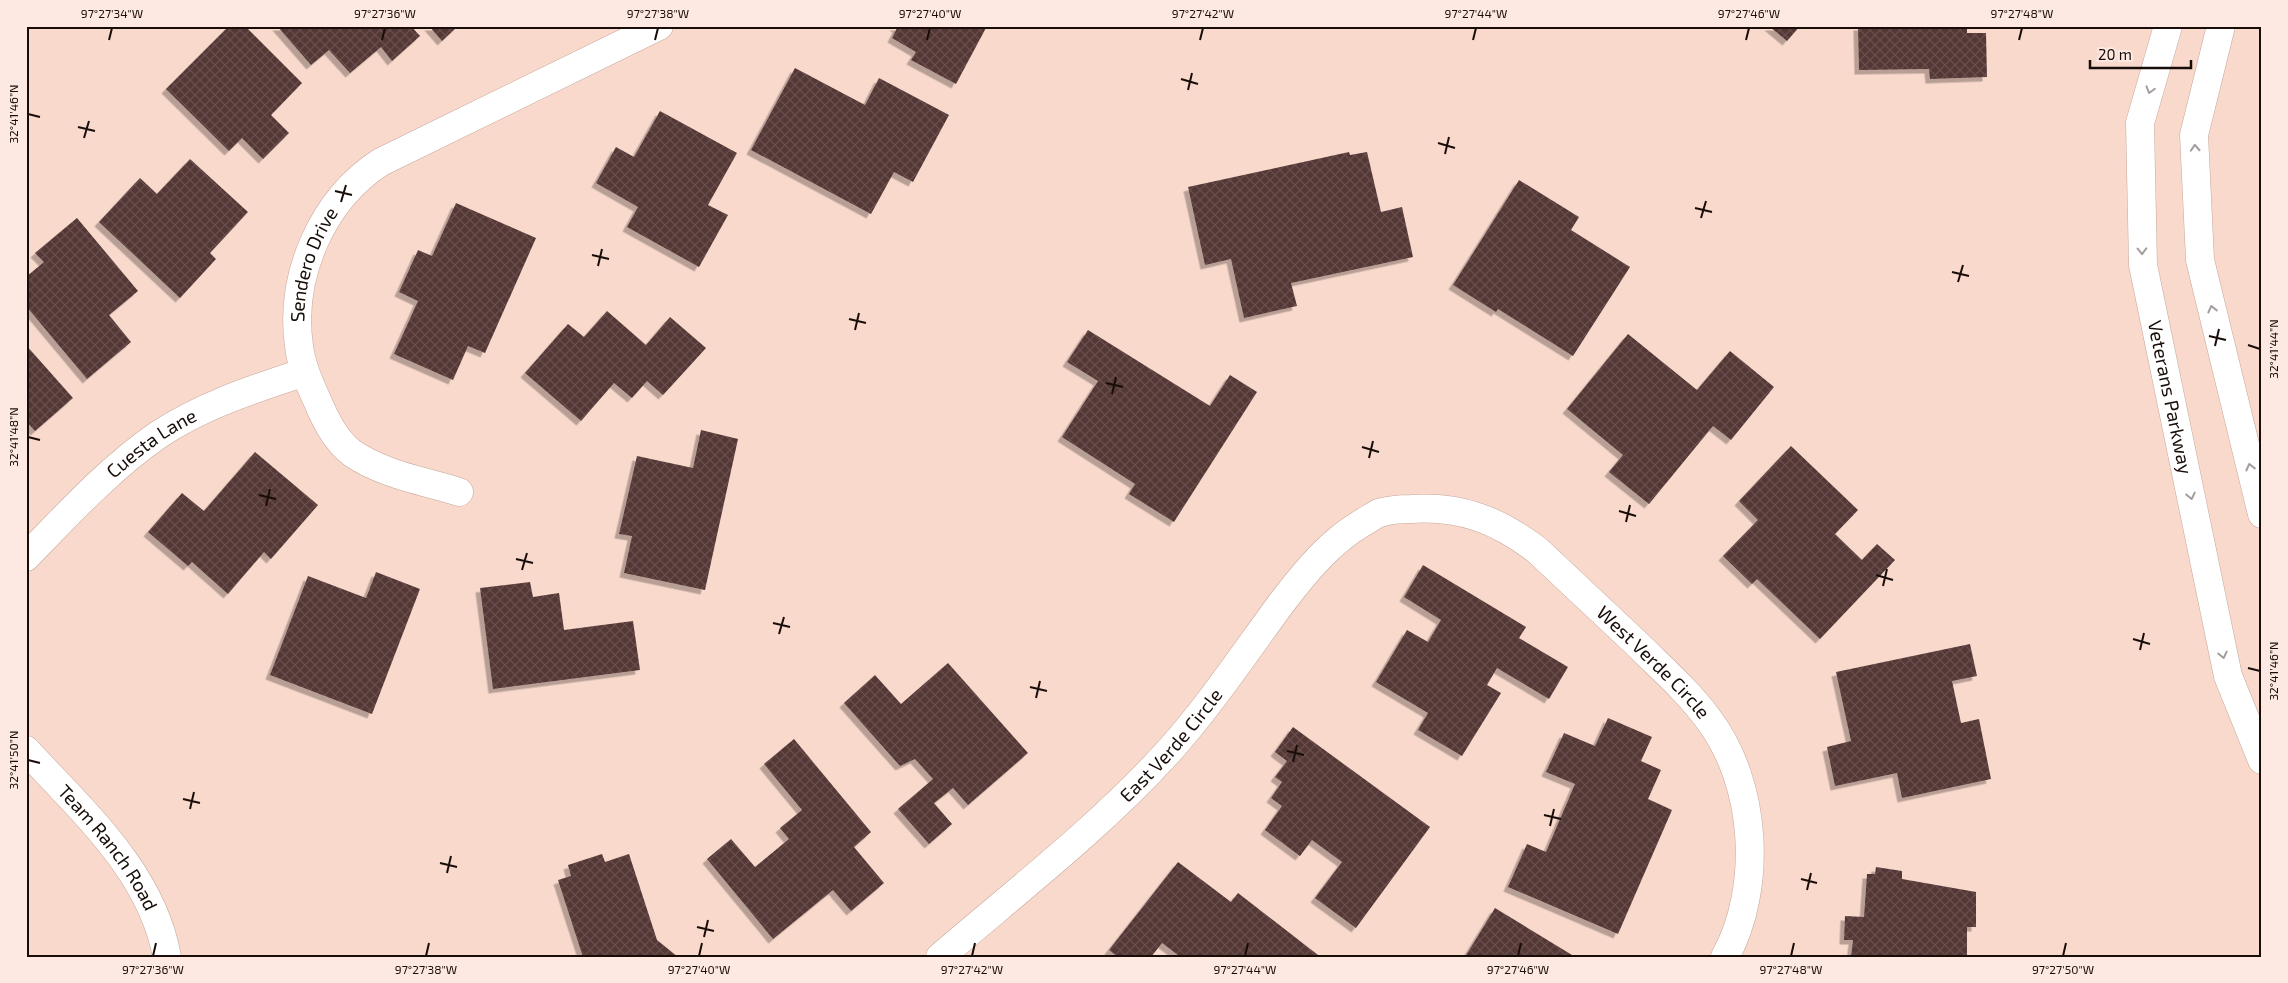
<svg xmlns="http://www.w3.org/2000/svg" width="2288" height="983" viewBox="0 0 2288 983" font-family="'Exo 2',sans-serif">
  <defs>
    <pattern id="building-cross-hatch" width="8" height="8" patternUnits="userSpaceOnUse" patternTransform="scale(1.25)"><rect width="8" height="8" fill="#533734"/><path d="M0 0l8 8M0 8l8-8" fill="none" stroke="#68504e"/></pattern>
    <filter id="shadow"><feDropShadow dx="-4.5" dy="4.5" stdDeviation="0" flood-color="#0004"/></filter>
  </defs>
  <rect width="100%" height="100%" fill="#f9d9cc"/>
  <!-- building -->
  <g fill="url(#building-cross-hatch)" filter="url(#shadow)">
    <polygon points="229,26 245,26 302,83 271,115 289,133 263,159 242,138 229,151 166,89"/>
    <polygon points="277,26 411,26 420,36 392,61 381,47 350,73 329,50 311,65"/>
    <polygon points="429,26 458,26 442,41"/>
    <polygon points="894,26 987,26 956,84 911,60 916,52 892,38 897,28"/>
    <polygon points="1769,26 1800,26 1787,41"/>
    <polygon points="1858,26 1967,26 1967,33 1986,33 1987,77 1930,79 1929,69 1859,70"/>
    <polygon points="795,68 865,105 879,78 949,115 913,182 894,172 871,214 751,150"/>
    <polygon points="660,111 737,153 708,205 728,215 699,267 627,227 638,207 596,183 616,147 634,157"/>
    <polygon points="1349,152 1350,155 1367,152 1381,212 1402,207 1413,257 1291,283 1297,306 1244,318 1231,259 1205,265 1188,187"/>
    <polygon points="190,159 248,212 210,253 216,259 180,298 99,222 140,178 157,194"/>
    <polygon points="1519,180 1579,217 1571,230 1630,267 1573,356 1498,309 1496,312 1453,285"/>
    <polygon points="456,203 536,238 485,353 468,346 453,380 394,354 418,301 399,292 418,250 432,256"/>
    <polygon points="77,218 138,291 109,315 131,342 87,379 26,306 26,277 44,262 35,253"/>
    <polygon points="607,311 646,345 670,317 706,348 663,395 647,381 632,398 614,383 581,421 525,373 568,324 584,337"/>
    <polygon points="1088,330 1210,406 1230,375 1257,392 1174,522 1129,494 1135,484 1062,437 1098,381 1067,362"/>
    <polygon points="1628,334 1697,390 1730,351 1774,387 1731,440 1713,426 1649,504 1609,472 1623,455 1567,409"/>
    <polygon points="26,345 73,398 35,431 26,421"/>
    <polygon points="701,430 738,439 705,590 624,573 632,536 619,534 637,456 693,468"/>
    <polygon points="1791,446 1858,510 1835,534 1862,560 1877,544 1895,560 1820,639 1757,579 1752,584 1723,556 1758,520 1739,501"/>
    <polygon points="255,452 318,505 271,559 264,552 228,594 192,562 188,566 148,532 182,493 204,511"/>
    <polygon points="1423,565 1526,627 1519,638 1568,667 1549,699 1497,668 1487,685 1501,693 1462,756 1418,730 1428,713 1376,682 1407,630 1428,642 1441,620 1404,597"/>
    <polygon points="376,572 420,589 372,714 270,675 308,576 366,598"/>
    <polygon points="530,582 533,597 559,593 564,630 633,621 640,670 493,689 480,588"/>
    <polygon points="1970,644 1977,676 1952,681 1961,723 1979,719 1991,779 1902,798 1897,773 1835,786 1827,747 1851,741 1836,672"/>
    <polygon points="948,663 1028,753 968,805 953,788 934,803 952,824 929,844 898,809 933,779 915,759 900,766 844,703 875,675 901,704"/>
    <polygon points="1608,718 1652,737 1641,761 1661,770 1648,799 1672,810 1618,934 1508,887 1527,844 1546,852 1575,784 1546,772 1564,733 1595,746"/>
    <polygon points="1293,727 1430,827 1356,928 1315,898 1342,862 1312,840 1300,856 1265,830 1282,806 1271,798 1282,782 1275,777 1287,761 1275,752"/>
    <polygon points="794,739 871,832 854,847 884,883 851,911 833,890 773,939 707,859 731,839 755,867 789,839 780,828 802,810 764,764"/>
    <polygon points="602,854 605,862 629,854 657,940 678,957 583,957 558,880 571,876 568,865"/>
    <polygon points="1178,862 1231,902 1238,893 1318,955 1317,957 1177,957 1178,955 1162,943 1151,957 1118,957 1109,950"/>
    <polygon points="1876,867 1902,871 1902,879 1976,892 1976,927 1967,927 1967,957 1851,957 1853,940 1844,940 1845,916 1864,917 1867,874 1875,874"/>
    <polygon points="1495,908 1572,955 1571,957 1465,957"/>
  </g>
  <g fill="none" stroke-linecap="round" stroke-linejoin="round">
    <!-- minor casing -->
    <g stroke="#c6a89b" stroke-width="29">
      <g id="minor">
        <path id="s1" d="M459 492C424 481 382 474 352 453 335 440 325 419 317 400 309 383 301 365 299 346 289 276 322 200 381 162L659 26"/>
        <path id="s2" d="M26 557C68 514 109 469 158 435 203 405 254 389 305 372"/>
        <path id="s3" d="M26 750C82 811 152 872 167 957"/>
        <path id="s4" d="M940 957C1018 890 1100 827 1169 751 1211 704 1246 651 1283 601 1306 571 1330 542 1362 523 1368 520 1374 515 1379 513 1389 510 1401 509 1411 509 1462 506 1497 520 1537 550 1570 581 1603 612 1636 643 1661 668 1688 691 1709 720 1757 784 1763 888 1725 957"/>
      </g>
    </g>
    <!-- tertiary casing -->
    <g stroke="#c6a89b" stroke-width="29">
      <g id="tertiary">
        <path id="s5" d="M2168 26 2140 123 2143 265 2228 676 2262 760"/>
        <polyline points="2221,26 2194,135 2200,260 2262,514"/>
      </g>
    </g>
    <!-- minor -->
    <use href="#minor" stroke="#fff" stroke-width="28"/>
    <!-- tertiary -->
    <use href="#tertiary" stroke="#fff" stroke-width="28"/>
  </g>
  <!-- one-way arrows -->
  <defs><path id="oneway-chevron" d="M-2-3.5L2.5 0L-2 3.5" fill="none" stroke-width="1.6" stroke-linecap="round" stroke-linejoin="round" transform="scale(1.25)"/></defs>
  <g stroke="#a39e9d">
    <use href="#oneway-chevron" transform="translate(2150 90) rotate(106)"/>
    <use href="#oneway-chevron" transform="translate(2195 148) rotate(-93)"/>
    <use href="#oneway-chevron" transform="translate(2142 251) rotate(89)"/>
    <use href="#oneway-chevron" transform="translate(2212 309) rotate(-104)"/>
    <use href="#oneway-chevron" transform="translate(2250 467) rotate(-104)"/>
    <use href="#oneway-chevron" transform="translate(2191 496) rotate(78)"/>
    <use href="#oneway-chevron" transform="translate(2223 655) rotate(78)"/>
  </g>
  <!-- ticks -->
  <path fill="none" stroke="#180d09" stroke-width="2" d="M109 40 112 28M382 40 385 28M655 40 658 28M927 40 930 28M1200 40 1203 28M1473 40 1476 28M1746 40 1749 28M2019 40 2022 28M1181 79 1198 84M1188 90 1192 73M28 114 40 117M78 127 95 131M84 138 89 121M1438 143 1455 148M1445 154 1449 137M335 191 352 195M341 202 346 185M1695 208 1712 212M1701 218 1706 201M592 255 609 259M598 266 602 249M1952 272 1969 276M1958 282 1963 265M849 319 866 323M855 330 859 313M2209 336 2226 340M2248 345 2260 349M2215 346 2219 329M1106 383 1123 387M1112 394 1116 377M28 437 40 440M1362 447 1379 452M1369 458 1373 441M259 495 276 499M266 506 270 489M1619 511 1636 516M1626 522 1630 505M516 559 533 563M522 570 527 553M1876 575 1893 580M1883 586 1887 569M773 623 790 627M779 634 784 617M2133 639 2150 644M2140 650 2144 633M2248 668 2260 671M1030 687 1047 691M1036 698 1040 681M1287 751 1304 755M28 760 40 763M1293 762 1297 745M183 799 200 803M190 809 194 792M1544 815 1561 819M1550 826 1554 809M440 863 457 867M447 873 451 856M1801 879 1817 883M1807 890 1811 873M697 927 714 931M704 937 708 920M153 956 156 943M426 956 429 943M699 956 702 943M972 956 975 943M1245 956 1248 943M1518 956 1521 943M1791 956 1794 943M2063 956 2066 943"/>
  <g text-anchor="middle" stroke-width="5" stroke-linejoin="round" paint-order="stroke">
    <!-- street labels -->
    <g font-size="19" fill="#180d09" stroke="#fde9e1">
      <text dy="7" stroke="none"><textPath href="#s1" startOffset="320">Sendero Drive</textPath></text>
      <text dy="7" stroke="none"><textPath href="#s5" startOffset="378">Veterans Parkway</textPath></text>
      <text dy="7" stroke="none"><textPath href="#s2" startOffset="170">Cuesta Lane</textPath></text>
      <text dy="7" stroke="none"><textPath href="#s4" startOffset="958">West Verde Circle</textPath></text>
      <text dy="7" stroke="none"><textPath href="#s4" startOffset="314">East Verde Circle</textPath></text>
      <text dy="7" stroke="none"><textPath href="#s3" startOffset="128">Team Ranch Road</textPath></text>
    </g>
  </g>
  <!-- border -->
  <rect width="2288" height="983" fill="none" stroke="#fde9e1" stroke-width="55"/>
  <!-- scale -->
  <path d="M2090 60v8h101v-8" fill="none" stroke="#180d09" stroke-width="2.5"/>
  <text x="2098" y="60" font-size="15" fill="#180d09" stroke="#fde9e1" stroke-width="4" paint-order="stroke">20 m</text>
  <rect x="28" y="28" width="2232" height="928" fill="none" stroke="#180d09" stroke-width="2"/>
  <g font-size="12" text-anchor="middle" fill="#180d09">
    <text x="112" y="18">97°27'34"W</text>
    <text x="385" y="18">97°27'36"W</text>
    <text x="658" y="18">97°27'38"W</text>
    <text x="930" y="18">97°27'40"W</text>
    <text x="1203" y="18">97°27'42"W</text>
    <text x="1476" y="18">97°27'44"W</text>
    <text x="1749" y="18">97°27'46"W</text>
    <text x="2022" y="18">97°27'48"W</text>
    <text transform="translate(14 114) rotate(-90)" y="4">32°41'46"N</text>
    <text transform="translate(2274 349) rotate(-90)" y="4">32°41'44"N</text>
    <text transform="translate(14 437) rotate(-90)" y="4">32°41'48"N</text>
    <text transform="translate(2274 671) rotate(-90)" y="4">32°41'46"N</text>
    <text transform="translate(14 760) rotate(-90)" y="4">32°41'50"N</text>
    <text x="153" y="974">97°27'36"W</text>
    <text x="426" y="974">97°27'38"W</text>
    <text x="699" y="974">97°27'40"W</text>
    <text x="972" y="974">97°27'42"W</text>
    <text x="1245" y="974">97°27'44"W</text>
    <text x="1518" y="974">97°27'46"W</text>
    <text x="1791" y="974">97°27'48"W</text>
    <text x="2063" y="974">97°27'50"W</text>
  </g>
</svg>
